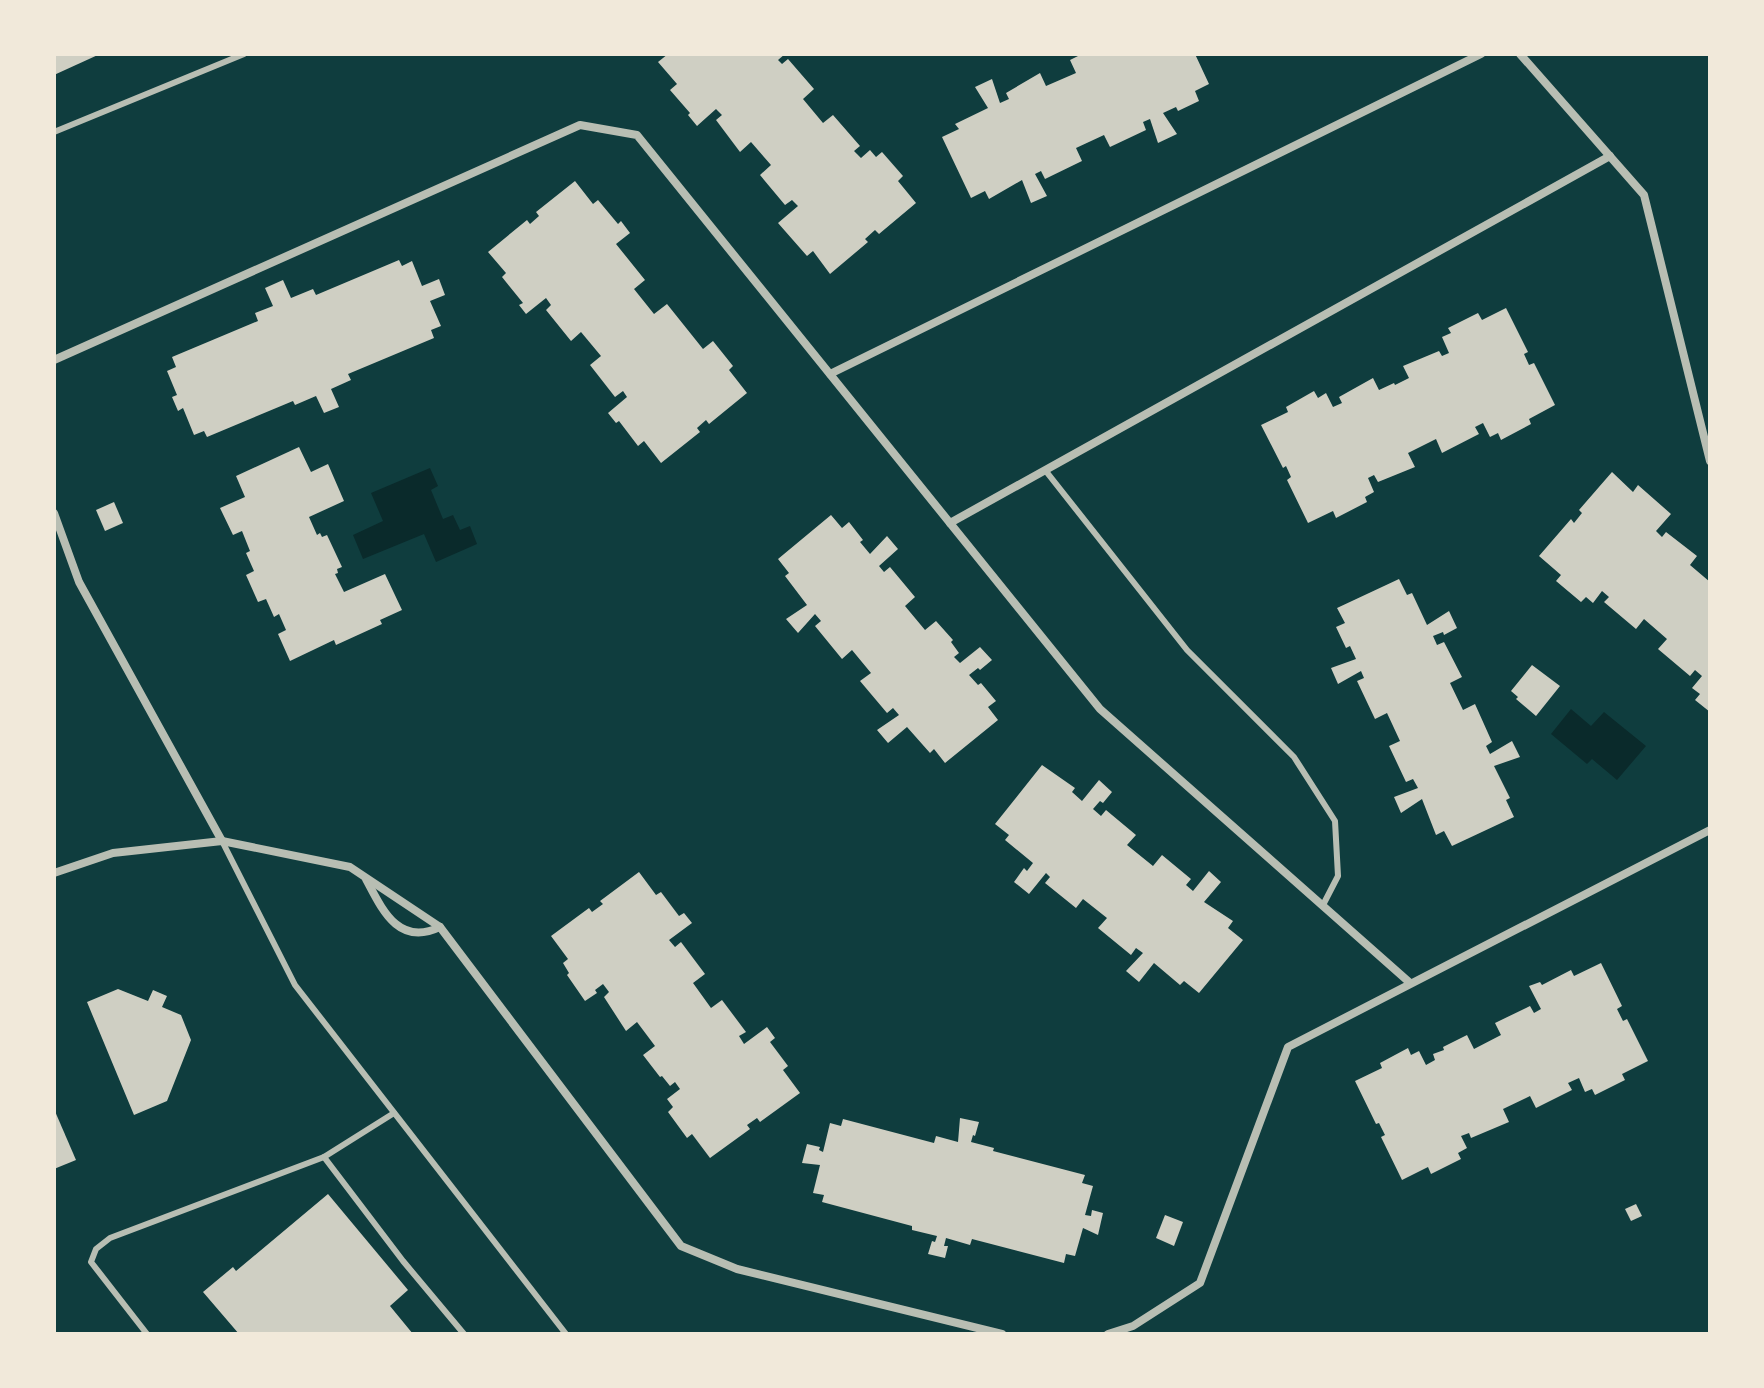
<svg xmlns="http://www.w3.org/2000/svg" width="1764" height="1388" viewBox="0 0 1764 1388" font-family="Montserrat,sans-serif">
  <rect width="100%" height="100%" fill="#0f3d3e"/>
  <!-- water -->
  <g fill="#0a2a2b">
    <polygon points="430,468 438,486 431,490 443,519 453,515 460,530 470,526 477,544 436,562 424,534 363,559 353,535 383,521 371,493"/>
    <polygon points="1571,709 1591,726 1604,712 1646,746 1617,780 1592,759 1587,764 1551,734"/>
  </g>
  <!-- building -->
  <g fill="#cfcfc3">
    <polygon points="54,54 100,54 54,75"/>
    <polygon points="668,54 785,54 778,60 782,64 788,59 814,89 803,99 823,123 833,115 860,146 854,151 861,158 870,150 876,157 882,152 903,176 898,181 916,203 879,234 875,230 865,239 868,242 830,274 813,251 807,256 778,223 798,206 792,200 785,205 760,175 771,165 751,142 740,152 716,120 722,115 716,109 697,126 688,115 690,113 670,90 677,84 658,62"/>
    <polygon points="1082,54 1195,54 1209,84 1195,91 1199,101 1178,111 1176,107 1163,113 1177,134 1158,143 1150,119 1143,122 1146,130 1110,147 1104,135 1076,148 1082,161 1045,179 1041,171 1035,174 1047,196 1031,203 1022,180 989,199 985,191 971,198 942,137 959,129 955,124 988,108 975,87 992,79 1000,103 1009,99 1006,93 1040,73 1046,86 1076,73 1070,60"/>
    <polygon points="575,181 593,204 598,200 618,224 621,221 630,233 616,244 645,280 634,289 654,314 667,304 703,349 713,341 733,366 729,370 747,393 709,424 706,420 697,428 700,432 661,463 644,441 638,446 619,421 616,423 608,413 627,397 623,391 615,397 590,365 601,356 581,332 571,341 546,310 551,305 546,298 526,314 519,305 523,303 502,277 506,273 488,252 527,220 530,224 539,216 536,212"/>
    <polygon points="399,260 402,266 412,261 422,286 439,279 445,295 430,301 441,326 431,330 434,338 348,374 351,380 331,389 339,407 324,413 316,396 295,405 293,401 207,437 204,431 194,435 183,408 178,411 172,397 177,395 167,371 176,367 172,357 258,321 255,313 273,306 265,288 283,280 291,298 313,289 316,295"/>
    <polygon points="1506,308 1528,352 1524,354 1529,365 1534,363 1555,405 1529,419 1531,424 1501,440 1498,433 1490,437 1483,423 1475,427 1479,434 1442,453 1436,439 1408,453 1415,467 1378,482 1374,475 1368,478 1374,492 1365,497 1367,502 1336,518 1333,511 1308,523 1287,480 1291,477 1286,466 1283,468 1261,425 1288,412 1286,407 1314,391 1318,398 1326,393 1333,407 1342,403 1339,397 1373,378 1379,390 1394,383 1395,385 1409,378 1403,366 1439,351 1442,356 1449,353 1442,337 1451,333 1448,328 1478,313 1482,320"/>
    <polygon points="299,447 311,472 328,464 344,501 309,517 317,535 320,533 322,537 327,535 342,567 337,569 338,573 335,574 344,592 385,574 402,610 380,620 382,624 336,645 334,640 290,661 278,634 286,630 279,614 274,617 266,599 258,602 246,575 254,571 246,553 250,551 242,531 233,535 220,508 245,497 236,476"/>
    <polygon points="1612,472 1633,492 1638,485 1671,514 1656,531 1662,537 1666,532 1697,556 1690,565 1710,582 1710,712 1695,700 1700,694 1692,688 1702,676 1695,670 1690,676 1658,649 1667,639 1644,619 1636,629 1604,602 1609,597 1602,591 1593,603 1586,597 1581,602 1556,581 1561,575 1539,556 1571,519 1574,523 1582,513 1579,510"/>
    <polygon points="114,502 123,523 105,531 96,510"/>
    <polygon points="831,515 842,528 849,522 863,540 860,542 870,554 887,536 898,549 879,566 884,572 890,567 915,597 905,606 925,630 936,621 953,640 951,642 959,653 954,657 960,663 980,647 992,660 980,670 978,668 969,675 978,685 981,683 996,701 988,707 998,720 945,763 934,749 930,753 907,727 888,743 877,730 899,715 893,708 887,713 860,681 871,673 852,650 842,659 815,626 821,621 815,614 798,633 786,619 807,605 785,576 789,573 778,559"/>
    <polygon points="1399,579 1407,595 1412,593 1427,625 1449,611 1457,628 1444,635 1443,632 1433,636 1437,645 1444,642 1462,677 1450,683 1463,710 1475,704 1492,742 1486,746 1490,754 1512,741 1520,757 1494,766 1510,798 1506,800 1514,817 1452,846 1444,831 1436,835 1422,799 1401,813 1394,797 1418,788 1413,779 1406,782 1389,746 1400,741 1387,713 1375,719 1357,681 1364,678 1361,671 1338,684 1331,668 1356,659 1350,646 1346,648 1336,627 1345,623 1337,608"/>
    <polygon points="1532,665 1560,686 1536,716 1516,699 1518,697 1511,691"/>
    <polygon points="1042,765 1075,788 1072,792 1082,801 1099,780 1112,792 1103,803 1100,801 1093,809 1101,816 1106,810 1136,835 1127,845 1153,866 1162,855 1191,879 1186,885 1193,891 1209,871 1221,882 1204,902 1233,921 1228,928 1243,940 1199,993 1184,981 1180,985 1154,963 1139,982 1126,971 1143,953 1136,948 1131,955 1098,928 1107,918 1083,899 1076,908 1045,883 1050,877 1046,873 1029,894 1014,882 1024,868 1027,871 1033,863 1005,840 1009,835 995,824"/>
    <polygon points="639,872 656,895 661,892 679,916 684,913 692,923 669,940 675,947 681,942 705,974 693,983 711,1008 722,1000 746,1032 739,1036 744,1044 767,1027 775,1038 770,1042 788,1066 783,1070 800,1093 760,1122 757,1118 747,1125 750,1129 710,1158 692,1134 687,1138 668,1112 673,1107 667,1099 680,1089 675,1082 670,1086 662,1076 660,1077 643,1055 655,1046 637,1022 626,1031 604,997 609,992 603,984 595,990 597,993 585,1001 567,975 569,973 563,963 568,959 551,936 589,908 592,912 603,904 600,901"/>
    <polygon points="1601,963 1622,1006 1617,1009 1623,1021 1627,1019 1648,1061 1622,1074 1625,1080 1595,1095 1592,1089 1585,1092 1579,1078 1568,1083 1572,1090 1536,1108 1530,1096 1503,1109 1509,1122 1471,1138 1469,1133 1461,1136 1467,1148 1458,1153 1461,1159 1431,1174 1428,1167 1402,1180 1381,1137 1385,1135 1379,1123 1376,1124 1355,1081 1382,1068 1380,1063 1408,1048 1411,1055 1419,1051 1426,1065 1435,1060 1433,1054 1444,1050 1443,1047 1467,1035 1474,1049 1501,1035 1495,1023 1530,1006 1534,1013 1541,1009 1529,986 1540,982 1542,985 1571,970 1574,976"/>
    <polygon points="118,989 148,1001 153,990 167,996 162,1007 181,1015 191,1040 167,1101 134,1115 87,1002"/>
    <polygon points="54,1109 76,1160 54,1169"/>
    <polygon points="960,1118 979,1122 975,1136 973,1135 971,1142 994,1148 993,1151 1085,1175 1082,1183 1093,1186 1085,1215 1091,1216 1092,1210 1103,1213 1098,1235 1083,1228 1075,1256 1066,1254 1064,1263 972,1239 970,1245 946,1238 944,1246 948,1246 945,1258 928,1254 932,1241 935,1242 937,1236 912,1230 912,1226 822,1202 824,1195 813,1193 820,1165 802,1163 807,1144 820,1147 819,1150 823,1152 830,1123 841,1126 843,1119 934,1143 936,1136 958,1142"/>
    <polygon points="328,1194 408,1290 390,1306 413,1334 239,1334 203,1292 233,1267 236,1271"/>
    <polygon points="1636,1204 1642,1216 1631,1221 1625,1209"/>
    <polygon points="1165,1215 1183,1222 1174,1246 1156,1238"/>
  </g>
  <g fill="none" stroke-linecap="round" stroke-linejoin="round">
    <!-- service -->
    <g stroke="#b8beb3" stroke-width="6">
      <polyline points="54,132 244,54"/>
      <polyline points="1045,470 1187,650 1294,757 1335,821 1338,876 1323,905"/>
      <polyline points="222,841 295,985 566,1334"/>
      <polyline points="324,1157 403,1261 464,1334"/>
      <polyline points="147,1334 91,1262 96,1249 110,1238 324,1157 394,1113"/>
    </g>
    <!-- minor -->
    <g stroke="#b8beb3" stroke-width="8">
      <polyline points="1520,54 1644,195 1710,461"/>
      <polyline points="54,360 580,125 637,135 1100,709 1409,982"/>
      <polyline points="830,374 1481,54"/>
      <polyline points="54,513 79,582 222,841"/>
      <polyline points="950,523 1610,156"/>
      <polyline points="54,873 113,853 222,841 350,867 440,927 681,1246 737,1269 1002,1334"/>
      <path d="M366 879C382 909 398 947 440 927"/>
      <polyline points="1108,1334 1133,1326 1200,1283 1288,1047 1710,830"/>
    </g>
  </g>
  <!-- border -->
  <rect width="1764" height="1388" fill="none" stroke="#f1e9da" stroke-width="112"/>
</svg>
